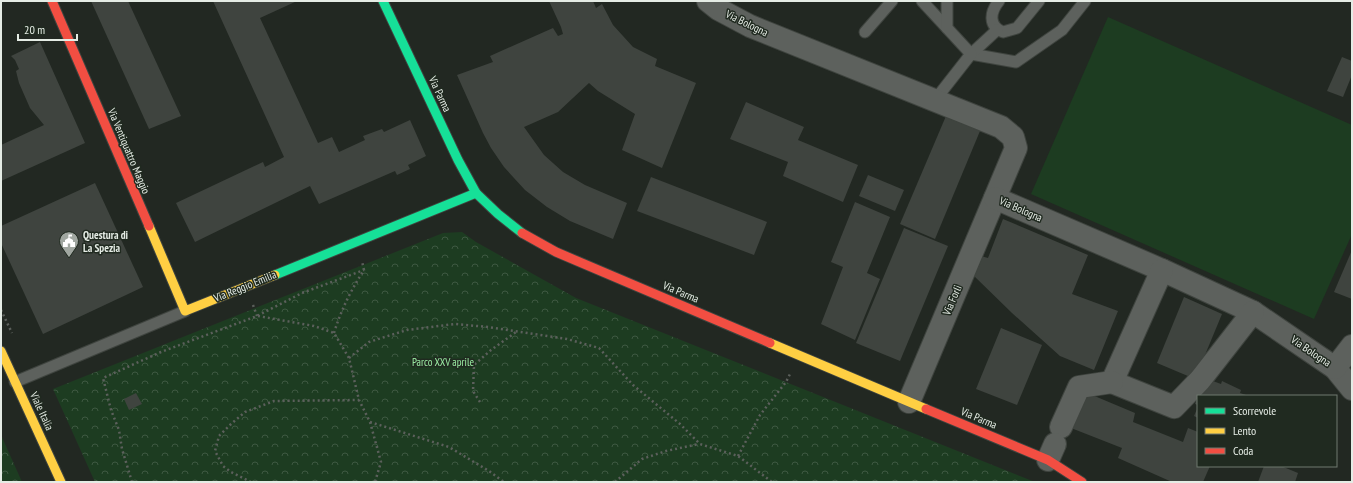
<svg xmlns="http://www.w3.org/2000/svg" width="1353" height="483" viewBox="0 0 1353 483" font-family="'PT Sans Narrow',sans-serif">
  <defs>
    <pattern id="forest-crowns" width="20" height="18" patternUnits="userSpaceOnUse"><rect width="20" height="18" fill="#1d3c21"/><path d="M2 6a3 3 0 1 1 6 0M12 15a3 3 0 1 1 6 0" fill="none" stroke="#3e5841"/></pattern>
  </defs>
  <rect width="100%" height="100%" fill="#222822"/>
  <!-- forest -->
  <g fill="url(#forest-crowns)">
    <polygon points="462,232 476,242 576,298 1035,482 95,482 53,389 443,233"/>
    <polygon points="1,435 22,482 1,482"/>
  </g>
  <!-- garden -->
  <polygon fill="#1d3c21" points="1108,17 1352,125 1352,234 1314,319 1031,194"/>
  <!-- building -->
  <g fill="#3f443f">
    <polygon points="91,1 128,1 181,116 149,129"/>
    <polygon points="213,1 297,1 260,18 318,143 332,137 339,152 365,140 363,136 382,129 384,132 410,120 426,156 408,165 410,169 397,175 395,171 319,204 310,186 195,242 176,203 263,162 265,167 284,157"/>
    <polygon points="549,1 593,1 596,8 602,4 613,25 633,47 657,59 655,66 696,83 662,168 622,150 635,114 598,91 589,83 558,112 524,127 544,155 563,172 585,185 627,203 613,239 570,221 547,207 525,190 504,167 491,148 483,133 457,75 493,62 490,56 553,28 558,36 563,34 561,27"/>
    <polygon points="40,42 85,143 1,181 1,145 44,125 30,108 19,83 16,71 19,69 15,60 11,56"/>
    <polygon points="1342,57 1352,61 1352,75 1343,97 1327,91"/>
    <polygon points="746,102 804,127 798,140 858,165 843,202 783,176 788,162 730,139"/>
    <polygon points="946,116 980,131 935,239 900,224"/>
    <polygon points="868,175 904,190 895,211 859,196"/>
    <polygon points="651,177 767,222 754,255 637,211"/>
    <polygon points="95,183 143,287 43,334 1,243 1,226"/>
    <polygon points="855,202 890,217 867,273 880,279 855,340 821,324 843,267 831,262"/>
    <polygon points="1003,219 1088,255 1072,294 1118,311 1094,370 1060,356 1012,313 973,275 981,256 988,258"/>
    <polygon points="904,228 948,246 900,361 856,343"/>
    <polygon points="1352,250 1352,299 1334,292"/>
    <polygon points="1184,297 1222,314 1195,379 1157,363"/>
    <polygon points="1001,328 1042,345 1017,405 976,389"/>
    <polygon points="1205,378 1221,384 1222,381 1241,390 1240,393 1249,396 1198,396 1198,405 1195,404 1200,388"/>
    <polygon points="1085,392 1135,413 1133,422 1183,442 1188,428 1198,432 1198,466 1210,466 1203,482 1172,482 1118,458 1122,448 1071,428"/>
    <polygon points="136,393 142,404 129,410 124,399"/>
    <polygon points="1198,407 1198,418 1194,416"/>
    <polygon points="1264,466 1281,466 1298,473 1295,482 1258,482"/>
  </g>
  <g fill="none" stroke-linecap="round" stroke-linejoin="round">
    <!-- lane casing -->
    <g stroke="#3f443f" stroke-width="13">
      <g id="lane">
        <polyline points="922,1 947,28"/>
        <path d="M999 1C990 12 988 26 1003 32L1017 28 1039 1"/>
        <polyline points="865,32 892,1"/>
        <polyline points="971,54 1016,62 1062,30 1085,1"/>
        <polyline points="971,54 997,30"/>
        <polyline points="935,100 971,54 947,28 947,1"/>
        <polyline points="15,382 185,311"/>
      </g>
    </g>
    <!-- street casing -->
    <g stroke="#3f443f" stroke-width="24">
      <g id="street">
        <polyline points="708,1 718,9 750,26 1001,127 1013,137 1016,148 909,402"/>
        <polyline points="995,198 1162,270 1253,312 1335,368 1352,389"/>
        <polyline points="1162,270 1112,382 1174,407 1200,380 1253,312"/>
        <polyline points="1335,368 1352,346"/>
        <polyline points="1061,427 1079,387 1112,382"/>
        <polyline points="1048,460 1055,444"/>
      </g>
    </g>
    <!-- fast casing -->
    <g stroke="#3f443f" stroke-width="11">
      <g id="fast">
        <polyline points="383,1 458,160 476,193 498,214 522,233"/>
        <polyline points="275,275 476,193"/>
      </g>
    </g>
    <!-- slow casing -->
    <g stroke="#3f443f" stroke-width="11">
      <g id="slow">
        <polyline points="149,226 185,311 275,275"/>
        <polyline points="770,343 926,409"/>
        <polyline points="1,351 61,482"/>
      </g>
    </g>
    <!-- jam casing -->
    <g stroke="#3f443f" stroke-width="11">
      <g id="jam">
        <polyline points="52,1 149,226"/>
        <polyline points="522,233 556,252 770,343"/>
        <polyline points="926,409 1048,460 1082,482"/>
      </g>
    </g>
    <!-- path -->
    <g stroke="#5c605c" stroke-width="2.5" stroke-dasharray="2 3" stroke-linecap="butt">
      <polyline points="253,305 257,316"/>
      <polyline points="1,310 12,333"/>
      <polyline points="258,316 314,326 334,333 349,358 359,400 370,422 381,462 375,482"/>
      <path d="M334 333C341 310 351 290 364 270L362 261"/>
      <polyline points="349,358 369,342 407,330 455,324 488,327 567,339 599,348 633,385 680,424 700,444 738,456 772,482"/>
      <polyline points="480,402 473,391 474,365 491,350 516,332"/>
      <polyline points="370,422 449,447 489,471 504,482"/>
      <polyline points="738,456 760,415 786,382 790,374"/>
      <polyline points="132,482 122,449 119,430 111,410 103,378 161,352 257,316 302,293 364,270"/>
      <polyline points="251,482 231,472 223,466 215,451 219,436 231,424 245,412 274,401 359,400"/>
      <polyline points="615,482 642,459 666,451 699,444"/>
    </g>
    <!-- lane -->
    <use href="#lane" stroke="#5d615d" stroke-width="11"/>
    <!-- street -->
    <use href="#street" stroke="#5d615d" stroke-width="22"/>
    <!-- fast -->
    <use href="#fast" stroke="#16e098" stroke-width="9"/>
    <!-- slow -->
    <use href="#slow" stroke="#ffcf43" stroke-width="9"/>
    <!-- jam -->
    <use href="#jam" stroke="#f24e42" stroke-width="9"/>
  </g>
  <!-- icons -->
  <defs>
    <g id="civic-pin" transform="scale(1)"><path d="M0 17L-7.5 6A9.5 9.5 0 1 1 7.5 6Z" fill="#a1a7a1" stroke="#202a20"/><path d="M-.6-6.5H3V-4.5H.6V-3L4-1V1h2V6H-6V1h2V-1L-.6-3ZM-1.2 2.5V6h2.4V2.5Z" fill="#fff"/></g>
  </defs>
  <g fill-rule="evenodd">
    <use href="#civic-pin" x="69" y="241"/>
  </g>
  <g text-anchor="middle" stroke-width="3" stroke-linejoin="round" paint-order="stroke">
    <!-- street labels -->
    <g font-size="11" fill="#e5ece5" stroke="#202a20">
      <text transform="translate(747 23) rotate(26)" y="4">Via Bologna</text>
      <text transform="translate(440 94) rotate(65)" y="4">Via Parma</text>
      <text transform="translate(129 151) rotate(67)" y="4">Via Ventiquattro Maggio</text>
      <text transform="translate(1021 209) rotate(24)" y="4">Via Bologna</text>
      <text transform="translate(245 286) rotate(-22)" y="4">Via Reggio Emilia</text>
      <text transform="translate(681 292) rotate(23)" y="4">Via Parma</text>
      <text transform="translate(952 300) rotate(-67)" y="4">Via Forlì</text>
      <text transform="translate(1311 351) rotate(34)" y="4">Via Bologna</text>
      <text transform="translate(42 411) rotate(65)" y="4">Viale Italia</text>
      <text transform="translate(979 418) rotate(23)" y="4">Via Parma</text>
    </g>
    <!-- poi labels -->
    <g font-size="11" font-weight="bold" fill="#e5ece5" stroke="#202a20" text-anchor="start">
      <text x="83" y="239">Questura di<tspan x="83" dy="13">La Spezia</tspan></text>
    </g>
    <!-- park labels -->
    <g font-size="11" fill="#9beea4" stroke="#202a20">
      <text x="443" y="366">Parco XXV aprile</text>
    </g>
  </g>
  <!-- border -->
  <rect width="1353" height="483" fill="none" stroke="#e5ece5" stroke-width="4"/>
  <!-- legend -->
  <rect x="1197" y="395" width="140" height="72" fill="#202a20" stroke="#6f786f"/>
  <rect x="1205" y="408" width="20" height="6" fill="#16e098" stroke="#6f786f"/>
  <text x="1233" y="415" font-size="12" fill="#e5ece5">Scorrevole</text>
  <rect x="1205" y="428" width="20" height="6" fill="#ffcf43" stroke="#6f786f"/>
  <text x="1233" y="435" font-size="12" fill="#e5ece5">Lento</text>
  <rect x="1205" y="448" width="20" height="6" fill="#f24e42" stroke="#6f786f"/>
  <text x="1233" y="455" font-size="12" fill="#e5ece5">Coda</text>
  <!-- scale -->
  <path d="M18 34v6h59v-6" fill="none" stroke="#e5ece5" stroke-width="2"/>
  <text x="24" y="34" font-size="12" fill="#e5ece5" stroke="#202a20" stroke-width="3" paint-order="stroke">20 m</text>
</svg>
